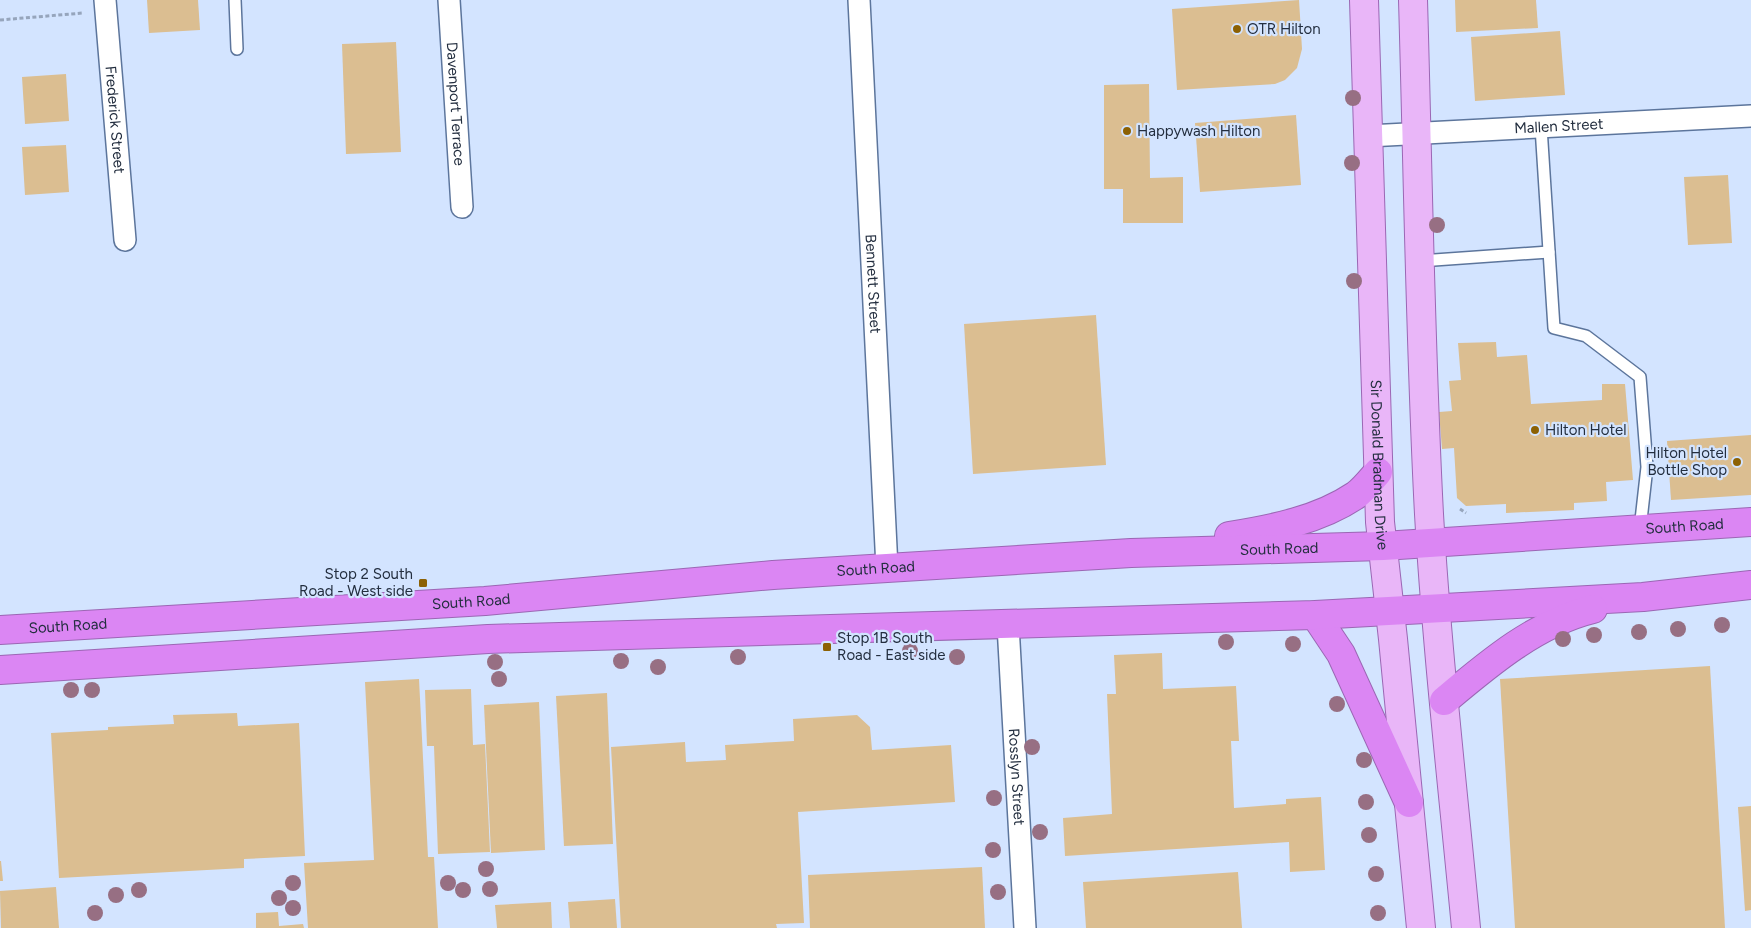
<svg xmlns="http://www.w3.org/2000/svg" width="1751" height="928" viewBox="0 0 1751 928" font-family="Figtree,sans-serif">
  <rect width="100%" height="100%" fill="#d3e4ff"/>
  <!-- building -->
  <g fill="#dbbe91">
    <polygon points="147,0 198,0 200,30 149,33"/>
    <polygon points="1299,0 1302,49 1297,68 1285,80 1275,84 1177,90 1172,9"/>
    <polygon points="1455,0 1536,0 1538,28 1456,32"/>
    <polygon points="1560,31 1565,95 1475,101 1471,37"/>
    <polygon points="396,42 401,152 346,154 342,44"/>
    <polygon points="66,74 69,121 25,124 22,77"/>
    <polygon points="1149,84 1150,178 1183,177 1183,223 1123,223 1123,189 1104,189 1104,85"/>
    <polygon points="1296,115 1301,185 1200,192 1195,123"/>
    <polygon points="66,145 69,192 25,195 22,147"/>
    <polygon points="1728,175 1732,243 1688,245 1684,177"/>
    <polygon points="1096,315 1106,465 973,474 964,324"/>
    <polygon points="1496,342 1497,357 1527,355 1531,404 1602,400 1602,384 1625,384 1633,480 1606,482 1607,501 1574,503 1574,510 1506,513 1506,504 1466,506 1457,498 1454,448 1442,449 1439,412 1452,411 1449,381 1461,380 1458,343"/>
    <polygon points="1751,435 1751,495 1671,500 1667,441"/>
    <polygon points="1162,653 1163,689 1236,686 1239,741 1231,741 1234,808 1286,804 1286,799 1321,797 1325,870 1290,872 1289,842 1065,856 1063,818 1112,814 1107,694 1116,694 1114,655"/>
    <polygon points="1710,666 1725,928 1515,928 1500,679"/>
    <polygon points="419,679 428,857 434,857 438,928 308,928 304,863 374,860 365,682"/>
    <polygon points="471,689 473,745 485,744 490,852 438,854 434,746 427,746 425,690"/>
    <polygon points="607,693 613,844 564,846 556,696"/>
    <polygon points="539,702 545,850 491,853 484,705"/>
    <polygon points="237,713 238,726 299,723 305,856 244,859 244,868 59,878 51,733 108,730 108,727 174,724 173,715"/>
    <polygon points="857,715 870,727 872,750 951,745 955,802 798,812 804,923 776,924 777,928 621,928 611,747 685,742 686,762 726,760 725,745 794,741 793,719"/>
    <polygon points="1751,806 1751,910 1745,911 1738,807"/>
    <polygon points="0,861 1,861 3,881 0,881"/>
    <polygon points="982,867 985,928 810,928 808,875"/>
    <polygon points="1238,872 1242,928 1086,928 1083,882"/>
    <polygon points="56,887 59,928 1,928 0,891"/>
    <polygon points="615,899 617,928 570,928 568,902"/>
    <polygon points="551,902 552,928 497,928 495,905"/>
    <polygon points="278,912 279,926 303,924 304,928 256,928 256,913"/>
  </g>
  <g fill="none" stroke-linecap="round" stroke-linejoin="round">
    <!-- lane casing -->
    <g stroke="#5c759c" stroke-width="14">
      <g id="lane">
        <polyline points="235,0 237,49"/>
        <polyline points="1541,127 1554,328 1586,336 1640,377 1647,467 1640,529"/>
        <polyline points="1420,261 1549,252"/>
      </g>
    </g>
    <!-- street casing -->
    <g stroke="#5c759c" stroke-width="24">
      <g id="street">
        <path id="s1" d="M105 0 125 240"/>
        <path id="s2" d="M449 0 462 207"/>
        <path id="s3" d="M859 0 887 568"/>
        <path id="s4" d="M1368 136 1751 116"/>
        <path id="s5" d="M1008 625 1025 928"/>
      </g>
    </g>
    <!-- primary casing -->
    <g stroke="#9b67b4" stroke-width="30">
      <g id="primary">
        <path id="s6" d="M1364 0 1380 522 1393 639 1421 928"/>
        <path d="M1413 0C1418 171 1420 343 1429 514 1437 652 1453 790 1466 928"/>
      </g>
    </g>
    <!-- highway casing -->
    <g stroke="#9b67b4" stroke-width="30">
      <g id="highway">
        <path d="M1229 536C1273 529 1319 520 1356 495 1364 489 1371 480 1378 472"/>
        <polyline points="1315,615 1341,654 1409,803"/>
        <path id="s7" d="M0 630 485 601 773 575 887 568 1131 553 1383 546 1751 522"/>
        <polyline points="0,670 488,639 1315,615 1643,597 1751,585"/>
        <path d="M1444 701C1488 664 1536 623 1593 609"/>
      </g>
    </g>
    <!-- path -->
    <g stroke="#96a5bc" stroke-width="3" stroke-dasharray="4 2.5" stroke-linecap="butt">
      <polyline points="0,20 83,13"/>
      <polyline points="1460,509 1466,513"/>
    </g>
    <!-- lane -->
    <use href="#lane" stroke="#fff" stroke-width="11"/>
    <!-- street -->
    <use href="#street" stroke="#fff" stroke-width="21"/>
    <!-- primary -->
    <use href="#primary" stroke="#e9b6f8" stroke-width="28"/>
    <!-- highway -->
    <use href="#highway" stroke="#db86f3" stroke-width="28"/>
  </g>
  <!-- trees -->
  <g fill="#976f83">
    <circle cx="1353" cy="98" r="8"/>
    <circle cx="1352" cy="163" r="8"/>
    <circle cx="1437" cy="225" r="8"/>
    <circle cx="1354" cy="281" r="8"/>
    <circle cx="1722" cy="625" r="8"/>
    <circle cx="1678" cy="629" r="8"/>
    <circle cx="1639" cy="632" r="8"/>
    <circle cx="1594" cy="635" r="8"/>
    <circle cx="1563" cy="639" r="8"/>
    <circle cx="1226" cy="642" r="8"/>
    <circle cx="1293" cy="644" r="8"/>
    <circle cx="910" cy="651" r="8"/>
    <circle cx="738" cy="657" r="8"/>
    <circle cx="957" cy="657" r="8"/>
    <circle cx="621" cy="661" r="8"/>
    <circle cx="495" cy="662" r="8"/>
    <circle cx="658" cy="667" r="8"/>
    <circle cx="499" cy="679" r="8"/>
    <circle cx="71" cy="690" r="8"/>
    <circle cx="92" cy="690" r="8"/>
    <circle cx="1337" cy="704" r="8"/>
    <circle cx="1032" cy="747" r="8"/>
    <circle cx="1364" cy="760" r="8"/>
    <circle cx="994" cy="798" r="8"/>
    <circle cx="1366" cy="802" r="8"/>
    <circle cx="1040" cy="832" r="8"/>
    <circle cx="1369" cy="835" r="8"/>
    <circle cx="993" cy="850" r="8"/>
    <circle cx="486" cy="869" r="8"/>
    <circle cx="1376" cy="874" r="8"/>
    <circle cx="293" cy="883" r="8"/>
    <circle cx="448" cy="883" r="8"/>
    <circle cx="490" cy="889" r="8"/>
    <circle cx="139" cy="890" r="8"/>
    <circle cx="463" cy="890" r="8"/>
    <circle cx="998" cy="892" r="8"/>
    <circle cx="116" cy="895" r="8"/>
    <circle cx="279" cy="898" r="8"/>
    <circle cx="293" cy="908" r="8"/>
    <circle cx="95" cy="913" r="8"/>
    <circle cx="1378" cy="913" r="8"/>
  </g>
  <!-- markers -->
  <g fill="#8c6104" stroke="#d3e4ff" stroke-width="2">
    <circle cx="1237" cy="29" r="5"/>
    <circle cx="1127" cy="131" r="5"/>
    <circle cx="1535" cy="430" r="5"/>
    <circle cx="1737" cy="462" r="5"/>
    <rect x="418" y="578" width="10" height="10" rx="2.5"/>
    <rect x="822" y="642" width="10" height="10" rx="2.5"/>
  </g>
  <g text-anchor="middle" stroke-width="4.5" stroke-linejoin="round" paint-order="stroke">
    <!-- poi labels -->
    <g font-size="15" fill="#232e3f" stroke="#d3e4ff" text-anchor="start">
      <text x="1247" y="34">OTR Hilton</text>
      <text x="1137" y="136">Happywash Hilton</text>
      <text x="1545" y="435">Hilton Hotel</text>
      <text x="1727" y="458" text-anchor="end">Hilton Hotel<tspan x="1727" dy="17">Bottle Shop</tspan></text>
      <text x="413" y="579" text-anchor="end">Stop 2 South<tspan x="413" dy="17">Road - West side</tspan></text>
      <text x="837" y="643">Stop 1B South<tspan x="837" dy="17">Road - East side</tspan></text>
    </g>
    <!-- street labels -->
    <g font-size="15" fill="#232e3f" stroke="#d3e4ff">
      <text dy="5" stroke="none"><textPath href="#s2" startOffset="104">Davenport Terrace</textPath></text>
      <text dy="5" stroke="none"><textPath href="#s1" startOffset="120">Frederick Street</textPath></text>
      <text dy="5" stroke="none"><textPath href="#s4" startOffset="191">Mallen Street</textPath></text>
      <text dy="5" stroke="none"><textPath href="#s3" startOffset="284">Bennett Street</textPath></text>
      <text dy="5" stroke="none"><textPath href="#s6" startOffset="465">Sir Donald Bradman Drive</textPath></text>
      <text dy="5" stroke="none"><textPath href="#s7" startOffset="1688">South Road</textPath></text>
      <text dy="5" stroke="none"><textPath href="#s7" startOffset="1282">South Road</textPath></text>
      <text dy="5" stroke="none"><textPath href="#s7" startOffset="878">South Road</textPath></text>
      <text dy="5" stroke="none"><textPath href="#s7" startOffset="472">South Road</textPath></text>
      <text dy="5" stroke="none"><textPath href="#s7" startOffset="68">South Road</textPath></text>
      <text dy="5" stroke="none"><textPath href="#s5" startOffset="152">Rosslyn Street</textPath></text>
    </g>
  </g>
</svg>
